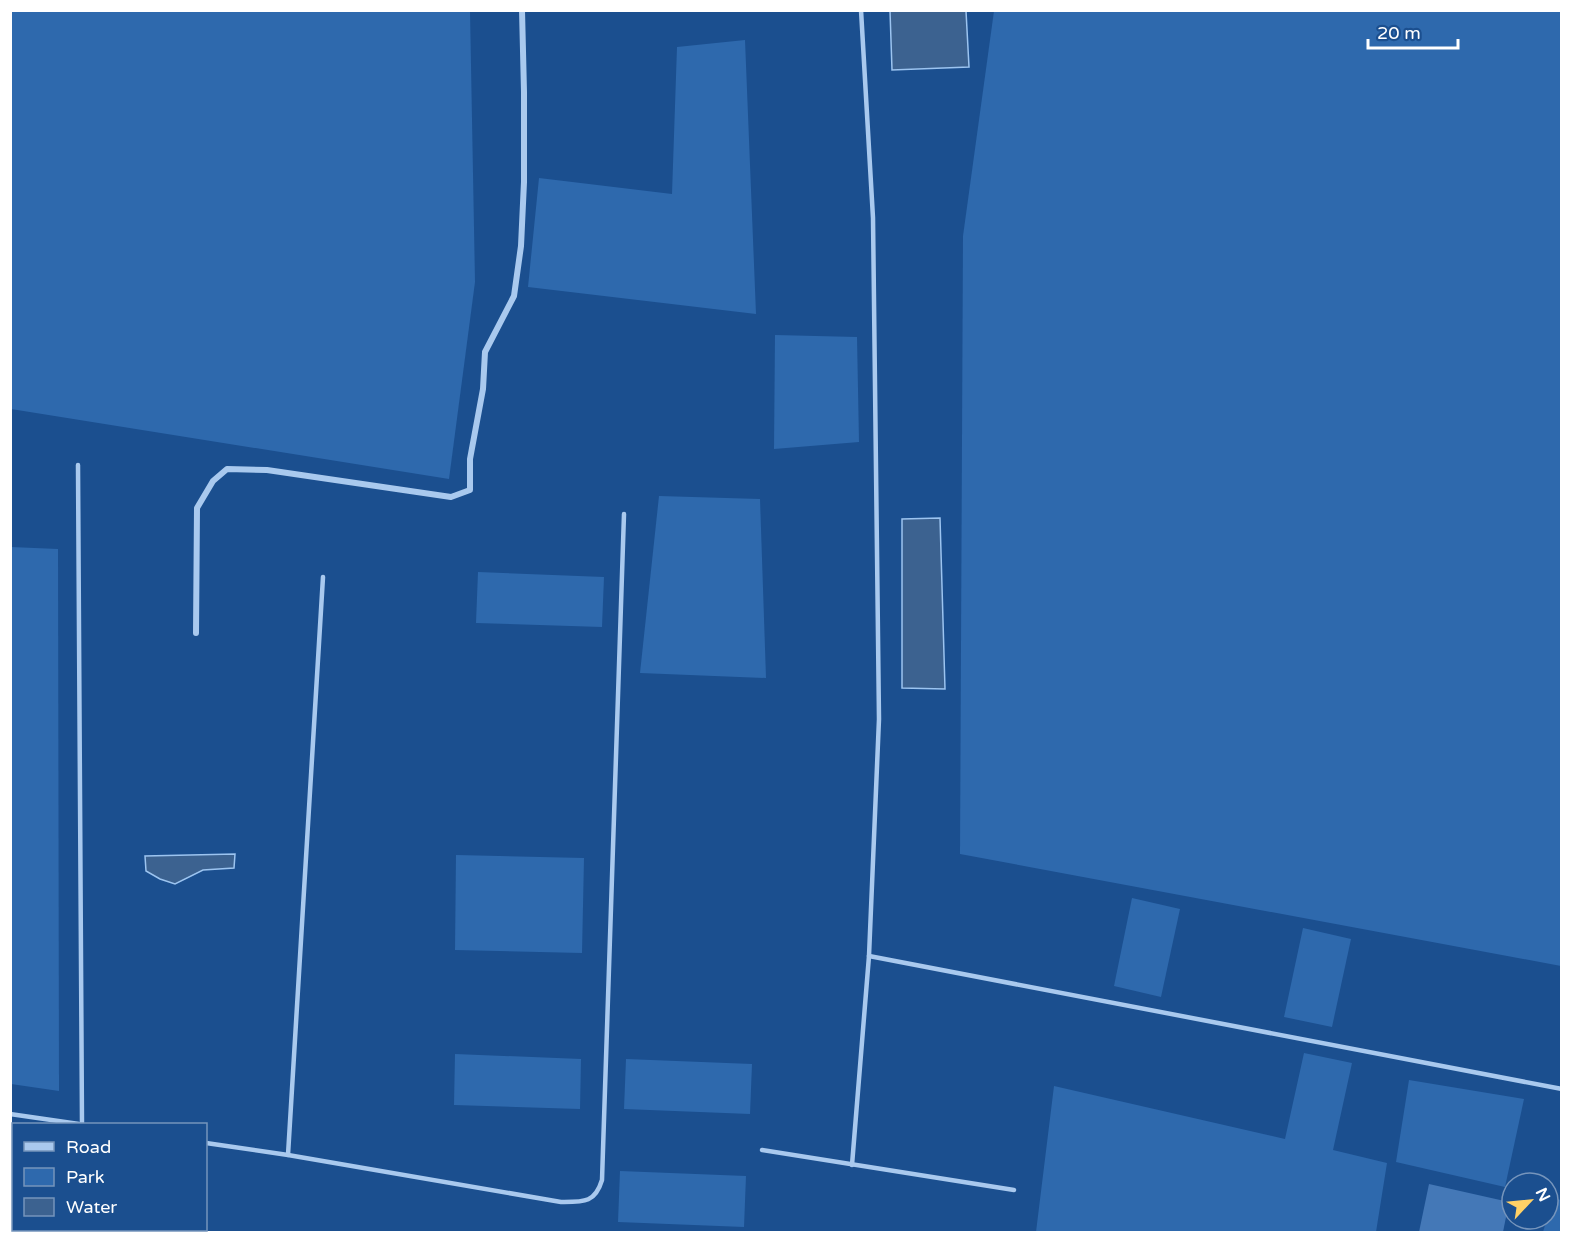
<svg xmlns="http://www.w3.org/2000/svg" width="1572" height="1243" viewBox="0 0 1572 1243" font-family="'Varela Round',sans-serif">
  <rect width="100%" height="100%" fill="#1b4f8f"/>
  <!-- green -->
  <g fill="#2e69ad">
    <polygon points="10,11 470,11 475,282 449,479 11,409"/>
    <polygon points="994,11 1561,11 1561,966 960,854 963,236"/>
    <polygon points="745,40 756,314 528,287 539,178 672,194 677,47"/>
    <polygon points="775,335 857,337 859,442 774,449"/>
    <polygon points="659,496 760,499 766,678 640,673"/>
    <polygon points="11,547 58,549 59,1091 11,1084"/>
    <polygon points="478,572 604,577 602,627 476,623"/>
    <polygon points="456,855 584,858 582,953 455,950"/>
    <polygon points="1132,898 1180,909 1161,997 1114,986"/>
    <polygon points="1303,928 1351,939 1332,1027 1284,1017"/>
    <polygon points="1304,1053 1352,1063 1333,1150 1387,1163 1376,1232 1036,1232 1054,1086 1285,1139"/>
    <polygon points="455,1054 581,1059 580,1109 454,1105"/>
    <polygon points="626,1059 752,1064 750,1114 624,1109"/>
    <polygon points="1409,1080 1524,1099 1505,1187 1396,1162"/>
    <polygon points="620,1171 746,1176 744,1227 618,1222"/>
    <polygon points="1553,1198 1561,1200 1561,1232 1543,1232"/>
  </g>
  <!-- water -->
  <g fill="#3c6290" stroke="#9cc4f0" stroke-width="1.5">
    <polygon points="890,11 966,11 969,67 892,70"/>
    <polygon points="940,518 945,689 902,688 902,519"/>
    <polygon points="235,854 234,868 203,870 175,884 160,879 146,871 145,856"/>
  </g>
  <!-- building -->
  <polygon fill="#4478b7" points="1429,1184 1509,1202 1503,1232 1419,1232"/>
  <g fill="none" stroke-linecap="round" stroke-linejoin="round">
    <!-- service -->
    <g stroke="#a9c9ee" stroke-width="4.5">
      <polyline points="78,465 82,1124"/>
      <polyline points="869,956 1562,1089"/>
      <polyline points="10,1114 79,1124"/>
      <path d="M206 1143 288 1155 561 1202C584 1202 595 1203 602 1180L624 514"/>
      <polyline points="762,1150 1014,1190"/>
      <polyline points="288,1155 323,577"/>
      <polyline points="852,1165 869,956 879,719 873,218 861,10"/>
    </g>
    <!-- minor -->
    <g stroke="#a9c9ee" stroke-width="6">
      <polyline points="196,633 197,508 213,481 227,469 267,470 451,497 470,490 470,459 483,389 485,352 514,296 521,246 524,182 524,92 522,10"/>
      <polyline points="10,1203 14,1204"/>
      <polyline points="185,1230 204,1232"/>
    </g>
  </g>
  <!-- border -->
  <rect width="1572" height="1243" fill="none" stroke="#ffffff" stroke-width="24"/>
  <!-- legend -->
  <rect x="12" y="1123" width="195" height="108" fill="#1b4f8f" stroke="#7695bc" stroke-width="1.5"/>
  <rect x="24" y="1142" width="30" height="9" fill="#a9c9ee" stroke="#7695bc" stroke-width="1.5"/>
  <text x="66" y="1153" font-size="18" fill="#ffffff">Road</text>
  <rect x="24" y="1168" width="30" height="18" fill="#2e69ad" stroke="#7695bc" stroke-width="1.5"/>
  <text x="66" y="1183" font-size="18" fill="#ffffff">Park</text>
  <rect x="24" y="1198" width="30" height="18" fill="#3c6290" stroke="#7695bc" stroke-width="1.5"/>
  <text x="66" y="1213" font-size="18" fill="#ffffff">Water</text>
  <!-- north arrow -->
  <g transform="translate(1530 1201) rotate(64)"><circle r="28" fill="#1b4f8f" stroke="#7695bc" stroke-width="1.5"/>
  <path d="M0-4.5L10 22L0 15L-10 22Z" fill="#ffd166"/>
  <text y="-9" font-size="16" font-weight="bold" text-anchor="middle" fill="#ffffff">N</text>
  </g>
  <!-- scale -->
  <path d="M1368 39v9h90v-9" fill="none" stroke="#ffffff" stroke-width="3"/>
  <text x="1377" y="39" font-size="18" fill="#ffffff" stroke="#1b4f8f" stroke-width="4.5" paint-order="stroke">20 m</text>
</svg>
